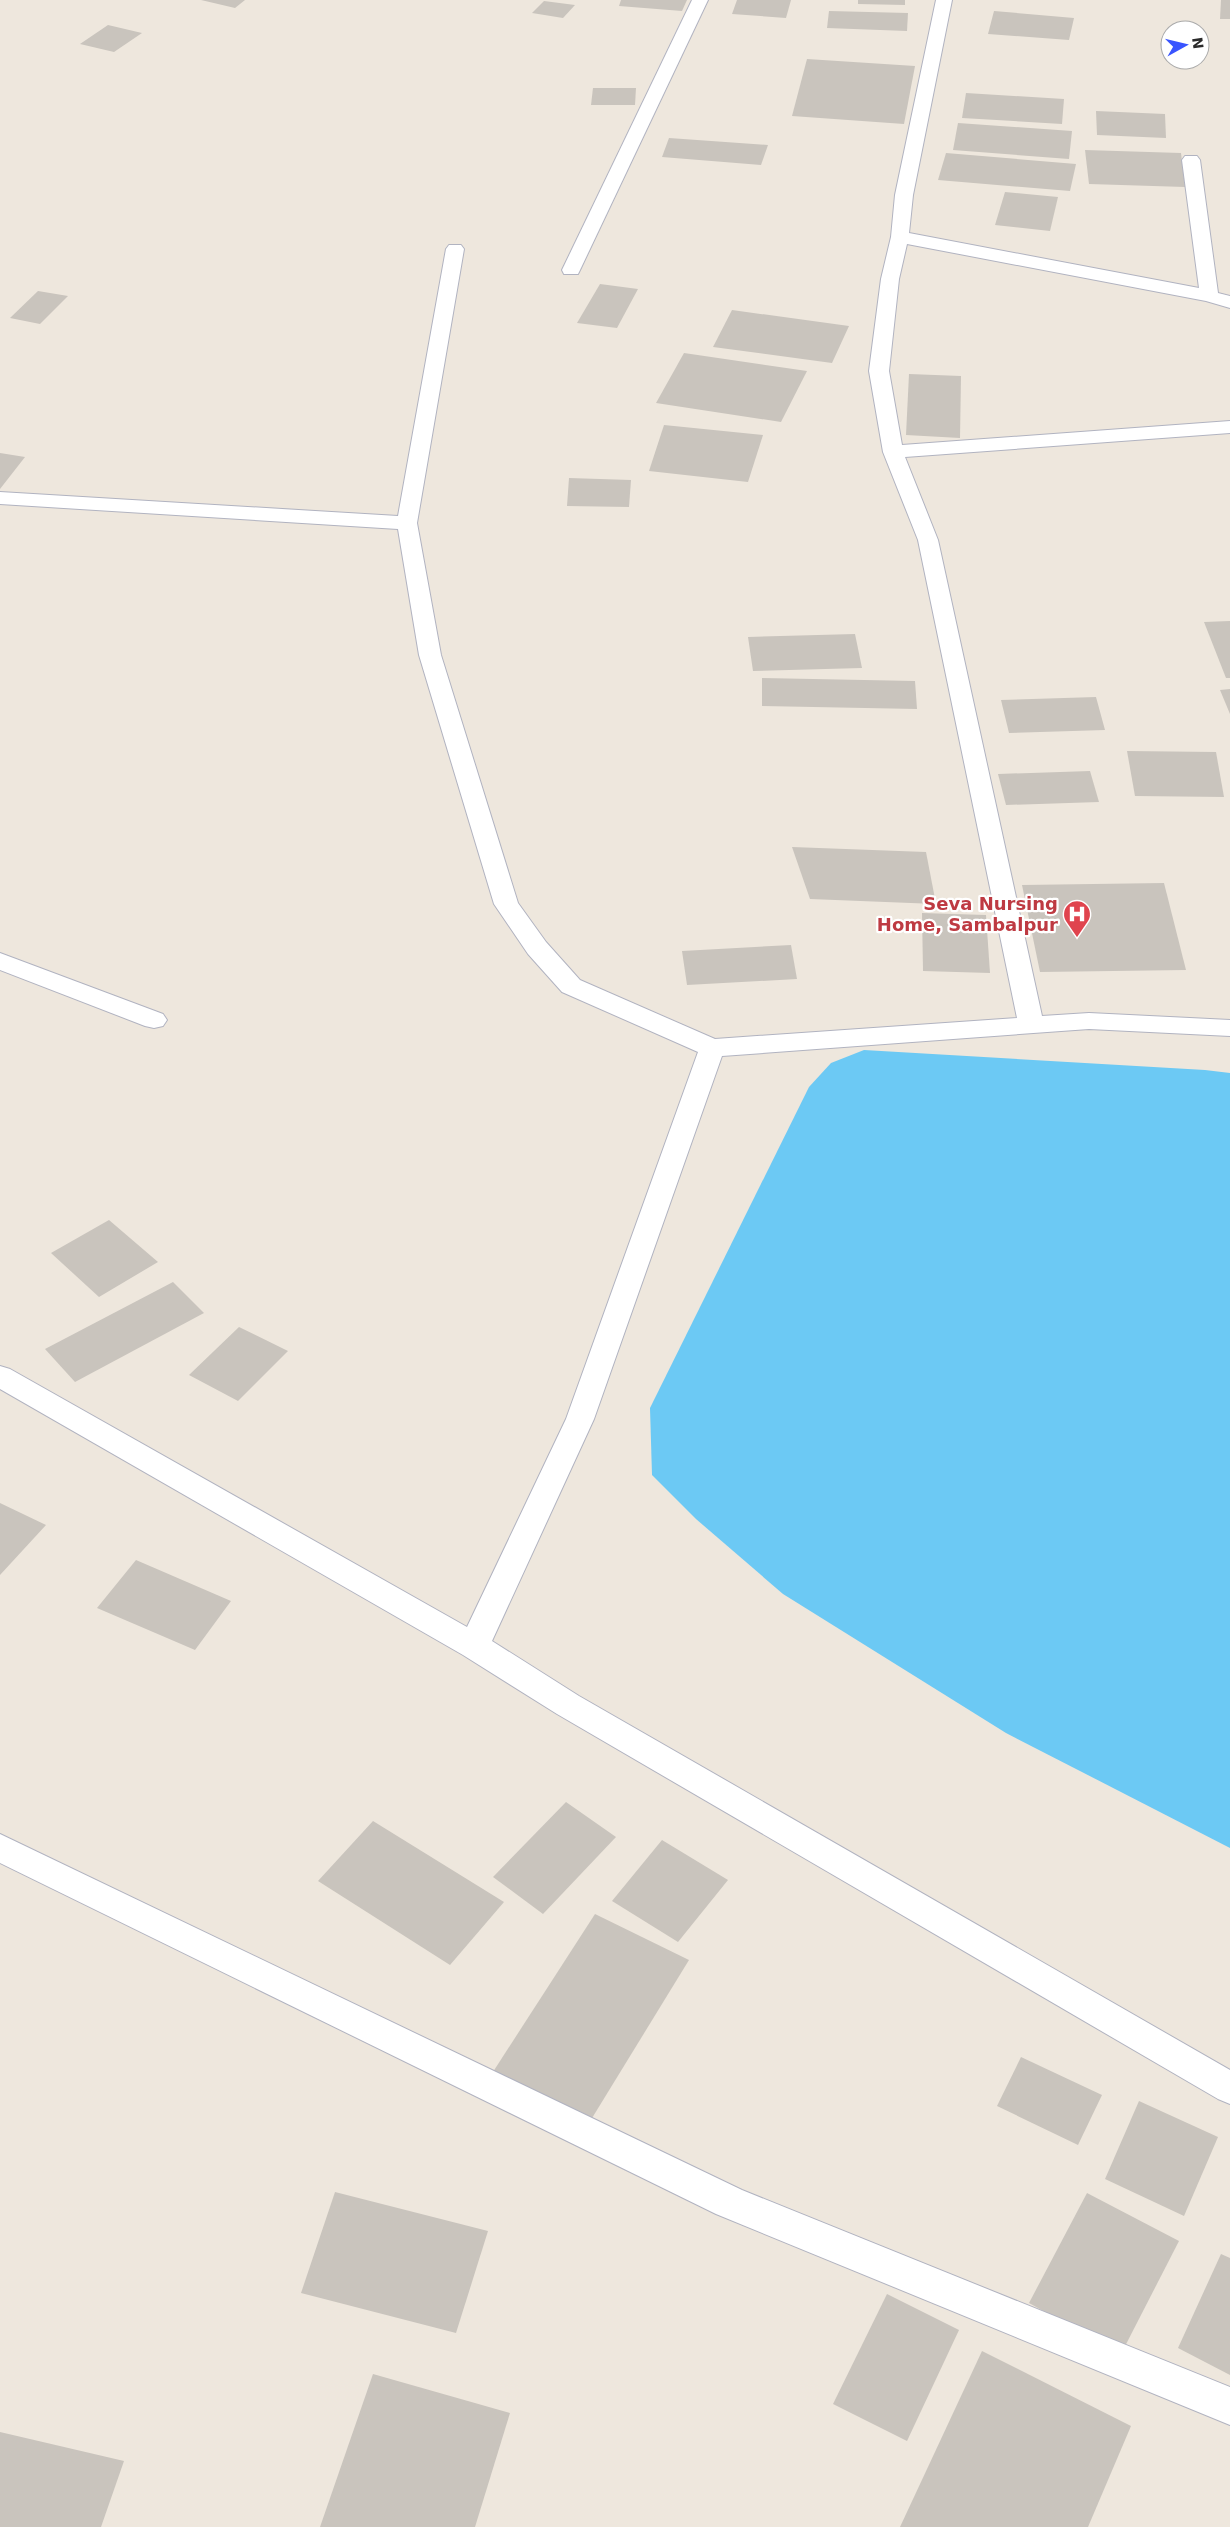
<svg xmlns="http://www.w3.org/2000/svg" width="1230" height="2527" viewBox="0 0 1230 2527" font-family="'DejaVu Sans',sans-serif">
  <rect width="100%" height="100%" fill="#eee7dd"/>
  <!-- water -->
  <polygon fill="#6cc9f4" points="864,1050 1205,1070 1230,1073 1230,1848 1006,1733 783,1594 696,1519 652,1475 650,1408 809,1087 831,1063"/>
  <!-- building -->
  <g fill="#c9c4bd">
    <polygon points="201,0 245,0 235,8"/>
    <polygon points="621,0 687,0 682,11 619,6"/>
    <polygon points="737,0 791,0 786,18 732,14"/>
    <polygon points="858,0 905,0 905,5 858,4"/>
    <polygon points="1221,0 1230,0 1230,19 1220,19"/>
    <polygon points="544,1 575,5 563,18 532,13"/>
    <polygon points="829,11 908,13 907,31 827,28"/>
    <polygon points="994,11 1074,18 1069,40 988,34"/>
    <polygon points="108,25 142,33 114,52 80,44"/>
    <polygon points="807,59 915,66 904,124 792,116"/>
    <polygon points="593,88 636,88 635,105 591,105"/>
    <polygon points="966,93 1064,99 1062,124 962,118"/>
    <polygon points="1096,111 1165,114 1166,138 1097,135"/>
    <polygon points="958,123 1072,131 1069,159 953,150"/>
    <polygon points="669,138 768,145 761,165 662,157"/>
    <polygon points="1085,150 1181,153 1185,187 1089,184"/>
    <polygon points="946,153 1076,164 1070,191 938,180"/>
    <polygon points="1005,192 1058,197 1050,231 995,225"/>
    <polygon points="600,284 638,289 617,328 577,323"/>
    <polygon points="38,291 68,296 40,324 10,318"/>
    <polygon points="732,310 849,326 832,363 713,347"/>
    <polygon points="684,353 807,371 781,422 656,403"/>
    <polygon points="909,374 961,376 960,438 906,435"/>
    <polygon points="664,425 763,435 748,482 649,471"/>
    <polygon points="0,453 25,457 0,489"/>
    <polygon points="569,478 631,480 629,507 567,506"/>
    <polygon points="1230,621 1230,678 1226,678 1204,622"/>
    <polygon points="855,634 862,668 753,671 748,637"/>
    <polygon points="762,678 915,681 917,709 762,706"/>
    <polygon points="1230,689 1230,714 1220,690"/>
    <polygon points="1096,697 1105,730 1009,733 1001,700"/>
    <polygon points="1127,751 1216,752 1224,797 1135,796"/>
    <polygon points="1090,771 1099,802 1006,805 998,774"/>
    <polygon points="792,847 926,852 936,904 810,899"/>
    <polygon points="1164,883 1186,970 1040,972 1022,885"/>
    <polygon points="922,913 986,915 990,973 923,971"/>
    <polygon points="791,945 797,979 687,985 682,951"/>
    <polygon points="109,1220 158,1262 99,1297 51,1253"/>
    <polygon points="173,1282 204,1313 75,1382 45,1349"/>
    <polygon points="239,1327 288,1351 238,1401 189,1375"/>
    <polygon points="0,1503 46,1525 0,1575"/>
    <polygon points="136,1560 231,1601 195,1650 97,1608"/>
    <polygon points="566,1802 616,1837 543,1914 493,1877"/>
    <polygon points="373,1821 504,1902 450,1965 318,1881"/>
    <polygon points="662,1840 728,1880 678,1942 612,1901"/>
    <polygon points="595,1914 689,1960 589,2123 491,2075"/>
    <polygon points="1021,2057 1102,2095 1078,2145 997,2106"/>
    <polygon points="1139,2101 1218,2137 1184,2216 1105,2179"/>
    <polygon points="335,2192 488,2231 456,2333 301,2293"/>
    <polygon points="1087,2193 1179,2241 1121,2354 1029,2303"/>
    <polygon points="1221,2254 1230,2258 1230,2375 1178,2348"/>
    <polygon points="887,2294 959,2330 907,2441 833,2404"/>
    <polygon points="982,2351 1131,2426 1088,2527 900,2527"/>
    <polygon points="373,2374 510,2413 475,2527 320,2527"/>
    <polygon points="0,2432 124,2461 101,2527 0,2527"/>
  </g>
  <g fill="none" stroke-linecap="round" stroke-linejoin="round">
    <!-- minor casing -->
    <g stroke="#b1b3c0" stroke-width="2">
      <g id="minor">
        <polygon points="692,0 708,0 580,270 578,274 564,274 562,270"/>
        <polygon points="936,0 952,0 913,195 909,233 1199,288 1182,160 1185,156 1197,156 1200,160 1218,293 1230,296 1230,308 1206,301 907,244 899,279 889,371 902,445 1230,421 1230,433 905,457 938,540 1042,1016 1089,1013 1230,1020 1230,1036 1089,1029 722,1056 594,1419 492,1641 579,1696 1230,2070 1230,2104 1218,2099 557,1714 463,1655 0,1389 0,1366 10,1369 467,1627 566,1419 698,1052 562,992 528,954 494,904 419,655 398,529 0,504 0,492 398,516 446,249 449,245 461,245 464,249 417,523 441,655 518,903 546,942 580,980 715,1039 1017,1018 918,540 883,452 869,371 881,279 891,237 895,195"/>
        <polygon points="0,953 163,1014 167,1020 163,1026 154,1028 145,1026 0,970"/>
        <polygon points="0,1834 742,2190 1230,2387 1230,2425 716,2214 0,1863"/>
      </g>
    </g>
    <!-- minor -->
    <use href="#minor" fill="#fff" fill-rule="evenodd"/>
  </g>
  <!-- icons -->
  <defs>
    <g id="hospital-pin" transform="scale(1.4375)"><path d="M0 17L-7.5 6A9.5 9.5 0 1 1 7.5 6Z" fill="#e0444e" stroke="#fff"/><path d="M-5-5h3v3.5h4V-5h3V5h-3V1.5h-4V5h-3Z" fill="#fff"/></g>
  </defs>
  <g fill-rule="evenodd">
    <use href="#hospital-pin" x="1077" y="914"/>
  </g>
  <g text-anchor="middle" stroke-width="4.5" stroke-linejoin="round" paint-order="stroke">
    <!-- health labels -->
    <g font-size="18" font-weight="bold" fill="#be3a42" stroke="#fff" text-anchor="end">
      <text x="1058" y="910">Seva Nursing<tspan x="1058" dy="21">Home, Sambalpur</tspan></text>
    </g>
  </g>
  <!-- north arrow -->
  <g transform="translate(1185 45) rotate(82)"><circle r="24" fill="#ffffff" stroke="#aaaaaa"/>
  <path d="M0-4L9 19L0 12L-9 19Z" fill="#3954ff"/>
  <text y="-8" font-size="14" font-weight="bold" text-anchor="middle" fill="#2b2b2b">N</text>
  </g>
</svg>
